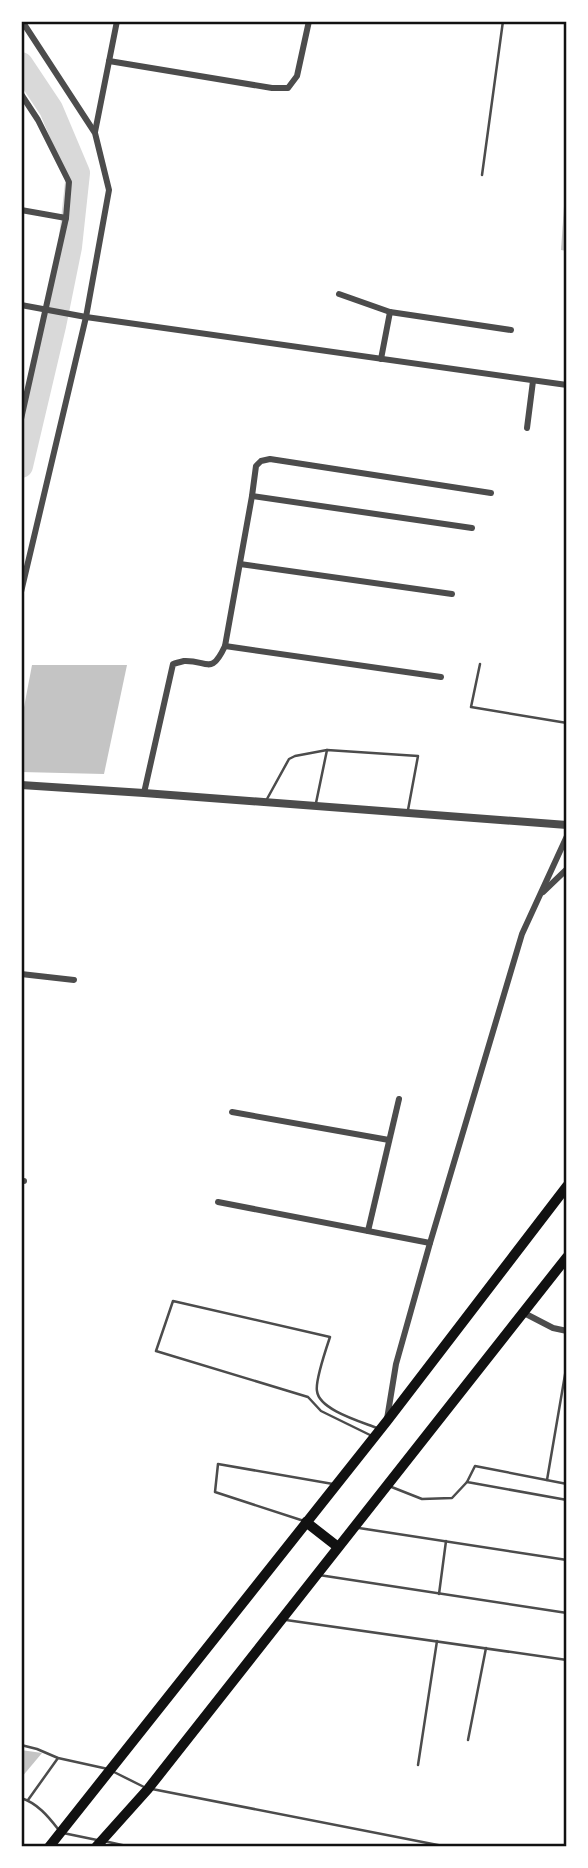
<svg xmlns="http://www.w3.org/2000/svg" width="588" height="1868" viewBox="0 0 588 1868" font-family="'Archivo Narrow',sans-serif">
  <rect width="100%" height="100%" fill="#fff"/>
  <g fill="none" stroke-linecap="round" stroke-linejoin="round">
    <!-- river -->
    <polyline stroke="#d9d9d9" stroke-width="24" points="21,64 51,109 78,173 70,247 54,326 21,466"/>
  </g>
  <!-- building -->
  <g fill="#c4c4c4">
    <polygon points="565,192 567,192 567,251 561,250"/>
    <polygon points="32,665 127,665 104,774 21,772 21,723"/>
    <polygon points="21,1750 42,1753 21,1778"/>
  </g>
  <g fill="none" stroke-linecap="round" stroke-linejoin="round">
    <!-- service -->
    <g stroke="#4c4c4c" stroke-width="2.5">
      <polyline points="482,175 503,21"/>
      <polyline points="480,664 471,707 567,723"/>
      <polyline points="267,799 289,759 295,756 327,750"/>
      <polyline points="316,803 327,750 418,756 408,810"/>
      <path d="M372 1436 321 1411 308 1397 156 1351 173 1301 330 1337C326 1349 315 1381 317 1391 319 1410 362 1422 377 1428"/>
      <polyline points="547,1480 567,1363"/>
      <polyline points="567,1484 475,1466 467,1482 567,1500"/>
      <polyline points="389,1486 422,1499 452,1498 467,1482"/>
      <polyline points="304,1521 215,1492 218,1464 333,1484"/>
      <polyline points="359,1528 567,1560"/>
      <polyline points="319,1575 567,1613"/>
      <polyline points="439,1594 446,1541"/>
      <polyline points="286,1620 567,1660"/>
      <polyline points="468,1740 486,1648"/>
      <polyline points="21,1745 37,1749 58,1758 108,1769"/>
      <polyline points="418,1765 437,1641"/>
      <polyline points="114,1772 146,1788"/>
      <polyline points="152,1789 448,1847"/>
      <path d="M21 1798C37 1803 48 1816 58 1829"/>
      <polyline points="28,1800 58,1758"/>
      <polyline points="63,1833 97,1840"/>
      <polyline points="104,1841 131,1847"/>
    </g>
    <!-- minor -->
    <g stroke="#4c4c4c" stroke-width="6">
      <polyline points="109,61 272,88 288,88 297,76 309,21"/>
      <polyline points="21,94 38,120 69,182 66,218 21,419"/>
      <polyline points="95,132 117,21"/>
      <polyline points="21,210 66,218"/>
      <polyline points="339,294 390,312"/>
      <polyline points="21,305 86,317 567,385"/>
      <polyline points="381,359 390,312 511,330"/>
      <polyline points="527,428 533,381"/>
      <polyline points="252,496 472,528"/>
      <polyline points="240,564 452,594"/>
      <polyline points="21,592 86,317 109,190 95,133 22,21"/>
      <polyline points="225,646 441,677"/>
      <path d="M144 793 173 664C176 663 180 662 184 661 208 660 211 676 225 646L252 496 256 466 261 461 270 459 491 493"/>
      <polyline points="543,892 567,869"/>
      <polyline points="21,974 74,980"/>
      <polyline points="232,1112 389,1140"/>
      <polyline points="21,1181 24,1181"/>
      <polyline points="218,1202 430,1243"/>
      <polyline points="368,1231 399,1099"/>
      <polyline points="524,1313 553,1328 567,1331"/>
      <polyline points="387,1419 396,1364 430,1243 522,934 567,836"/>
    </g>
    <!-- tertiary -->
    <polyline stroke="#4c4c4c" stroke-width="8" points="21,785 144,793 567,825"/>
    <!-- primary -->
    <g stroke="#111" stroke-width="10">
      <polyline points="306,1522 338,1547"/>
      <polyline points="49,1847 387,1421 567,1186"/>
      <polyline points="96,1847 148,1789 567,1257"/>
    </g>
  </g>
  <!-- border -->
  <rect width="588" height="1868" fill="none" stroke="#ffffff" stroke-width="46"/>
  <rect x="23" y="23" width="542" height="1822" fill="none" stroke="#111" stroke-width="2.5"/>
</svg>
